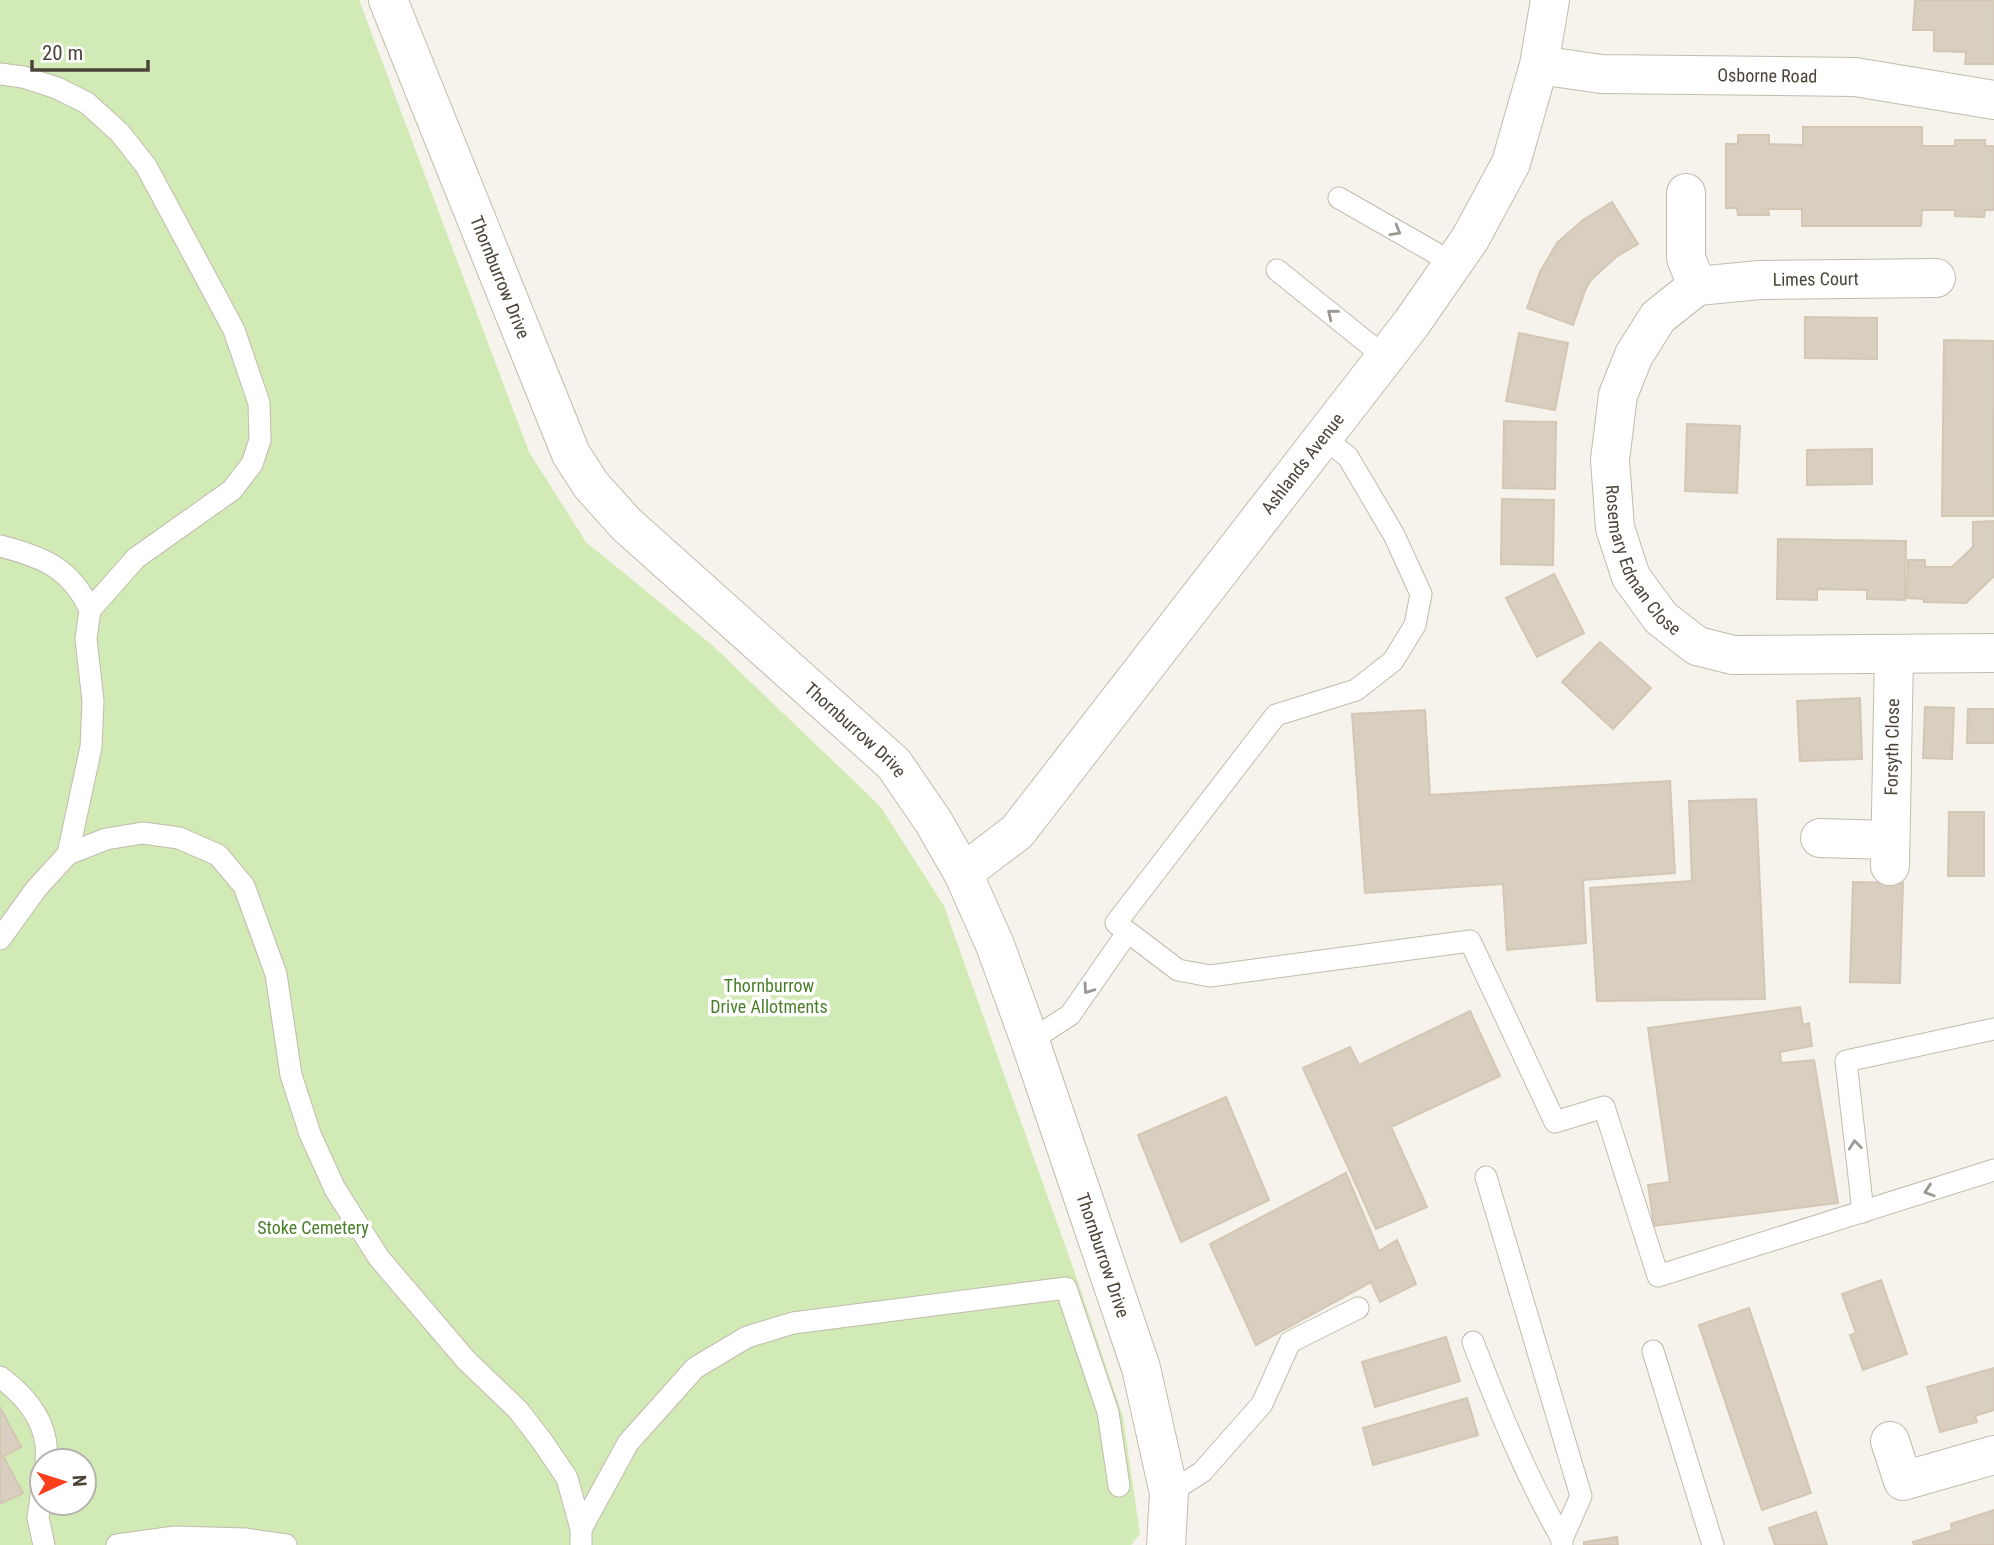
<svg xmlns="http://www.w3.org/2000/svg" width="1994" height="1545" viewBox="0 0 1994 1545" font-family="'Roboto Condensed',sans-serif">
  <rect width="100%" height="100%" fill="#f6f3ec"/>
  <!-- green -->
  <path fill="#d2eab5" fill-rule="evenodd" d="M0 0H359L529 452 586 542 712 645 880 806 944 906 1076 1276 1123 1417 1140 1534 1131 1545H0ZM42 1461H84V1503H42Z"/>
  <!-- building -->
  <g fill="#d8cfc1" stroke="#d3c7b4" stroke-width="2">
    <polygon points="1915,0 1994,0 1994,64 1965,64 1966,52 1934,51 1934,30 1913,30"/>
    <polygon points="1803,127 1922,127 1922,146 1955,146 1955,140 1985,140 1985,146 1994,146 1994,210 1985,210 1984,217 1955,216 1955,210 1922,210 1921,226 1802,226 1802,209 1768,209 1769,215 1738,215 1737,208 1726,208 1726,144 1738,144 1738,135 1769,135 1769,144 1803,145"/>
    <polygon points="1612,202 1638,244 1616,257 1591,280 1586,288 1573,325 1527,308 1540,272 1557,243 1583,220"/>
    <polygon points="1805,317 1877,318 1877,359 1805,358"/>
    <polygon points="1519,333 1568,343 1555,410 1506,401"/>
    <polygon points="1944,340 1994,341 1993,516 1942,516"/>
    <polygon points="1504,421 1556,422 1555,489 1503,488"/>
    <polygon points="1687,424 1740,426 1737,493 1685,491"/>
    <polygon points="1872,449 1872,484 1807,485 1807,450"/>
    <polygon points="1502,499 1554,500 1553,565 1501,564"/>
    <polygon points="1994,521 1994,576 1966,603 1924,602 1924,599 1907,598 1908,560 1925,560 1925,567 1952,567 1973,547 1973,522"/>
    <polygon points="1778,539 1906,541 1905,600 1867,599 1867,590 1817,589 1817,600 1777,599"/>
    <polygon points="1554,574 1584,633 1537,657 1506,598"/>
    <polygon points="1600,642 1651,688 1613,729 1562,682"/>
    <polygon points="1860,698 1862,759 1800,761 1797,701"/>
    <polygon points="1925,707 1954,708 1952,759 1923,758"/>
    <polygon points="1968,709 1994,709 1994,743 1967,743"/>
    <polygon points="1425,710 1430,795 1670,781 1675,873 1583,880 1586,943 1507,950 1503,884 1365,893 1352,714"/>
    <polygon points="1756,799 1765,999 1597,1001 1590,888 1692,881 1689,801"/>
    <polygon points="1949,812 1984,812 1984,876 1948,876"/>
    <polygon points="1853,882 1903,883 1900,983 1850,982"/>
    <polygon points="1800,1007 1803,1025 1809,1023 1812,1046 1780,1052 1781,1063 1814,1060 1838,1203 1654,1226 1648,1185 1670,1182 1648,1028"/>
    <polygon points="1470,1011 1500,1076 1391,1127 1427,1207 1376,1229 1303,1068 1350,1047 1359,1065"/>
    <polygon points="1226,1097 1269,1200 1181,1242 1138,1135"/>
    <polygon points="1346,1173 1379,1251 1397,1240 1416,1284 1380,1302 1371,1282 1256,1345 1210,1244"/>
    <polygon points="1881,1280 1907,1354 1863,1370 1850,1335 1856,1333 1842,1294"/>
    <polygon points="1749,1308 1811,1493 1762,1510 1699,1325"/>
    <polygon points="1446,1337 1460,1381 1375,1407 1362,1362"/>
    <polygon points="1994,1368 1994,1410 1975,1416 1977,1422 1940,1432 1927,1387"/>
    <polygon points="1467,1398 1478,1435 1373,1465 1363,1428"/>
    <polygon points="0,1407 21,1447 3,1456 23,1493 0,1504"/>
    <polygon points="1994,1510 1994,1545 1914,1545 1913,1542 1952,1530 1951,1524"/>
    <polygon points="1816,1512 1827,1545 1775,1545 1769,1528"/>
    <polygon points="1617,1537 1618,1545 1584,1545 1584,1542"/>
  </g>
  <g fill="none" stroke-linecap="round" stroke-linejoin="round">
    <!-- service casing -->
    <g stroke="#c2bbae" stroke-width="23">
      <g id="service">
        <polyline points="0,74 23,77 57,88 87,103 120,133 146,166 234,330 259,403 260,440 252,464 232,490 136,558 90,610 86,639 93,701 91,747 68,854"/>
        <polyline points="1339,198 1453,263"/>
        <polyline points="1277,270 1385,357"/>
        <polyline points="1322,436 1348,457 1394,535 1421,594 1415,625 1393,661 1356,690 1276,715 1116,923 1178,970 1210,976 1470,941 1555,1122 1604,1107 1658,1276 1994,1170"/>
        <path d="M0 546C43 557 71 568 90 610"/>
        <polyline points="0,939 36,889 68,854 106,839 143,833 179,838 218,855 244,886 276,974 291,1075 310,1134 335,1189 379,1258 466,1360 518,1410 542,1441 567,1478 581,1529 581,1545"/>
        <polyline points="1030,1041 1070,1015 1127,933"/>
        <polyline points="1486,1177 1581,1496 1562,1539 1562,1545"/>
        <polyline points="1863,1212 1846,1061 1994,1029"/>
        <path d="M1473 1342C1499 1410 1526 1476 1562 1539"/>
        <polyline points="1653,1351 1713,1545"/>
        <path d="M0 1377C27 1397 50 1425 46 1461"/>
        <polyline points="42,1489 38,1518 44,1545"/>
        <polyline points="1169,1493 1202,1472 1262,1404 1290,1342 1358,1308"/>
        <polyline points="581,1529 628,1443 695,1368 747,1337 793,1323 1066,1288 1108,1412 1119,1486"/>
        <polyline points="117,1545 175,1537 245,1539 286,1545"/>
      </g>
    </g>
    <!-- minor casing -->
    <g stroke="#c2bbae" stroke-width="40">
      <g id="minor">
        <path id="s1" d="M388 0 571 454 591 485 626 524 894 764 933 821 963 873 995 945 1030 1041 1141 1368 1169 1493 1166 1545"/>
        <path id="s2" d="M1539 65 1601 74 1855 77 1994 100"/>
        <polyline points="1686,193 1686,258 1697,286"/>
        <path id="s3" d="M1697 286 1658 317 1634 355 1618 395 1610 460 1615 528 1631 577 1661 618 1697 646 1733 655 1994 653"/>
        <path id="s4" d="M1697 286 1760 280 1936 278"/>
        <polyline points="1820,838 1890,840"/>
        <path id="s5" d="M1890 866 1894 654"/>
        <path id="s6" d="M963 873 1017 832 1411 324 1470 239 1511 163 1539 65 1550 0"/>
        <polyline points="1890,1441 1903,1481 1994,1455"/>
      </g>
    </g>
    <!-- service -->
    <use href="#service" stroke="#fff" stroke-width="21"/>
    <!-- minor -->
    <use href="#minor" stroke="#fff" stroke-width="38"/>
  </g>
  <!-- one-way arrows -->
  <defs><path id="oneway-chevron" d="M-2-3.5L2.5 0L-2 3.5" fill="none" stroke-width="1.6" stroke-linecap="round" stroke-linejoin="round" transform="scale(1.75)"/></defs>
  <g stroke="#9c9892">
    <use href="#oneway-chevron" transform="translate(1396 231) rotate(30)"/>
    <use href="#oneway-chevron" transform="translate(1332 314) rotate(-141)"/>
    <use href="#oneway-chevron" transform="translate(1088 989) rotate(125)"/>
    <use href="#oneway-chevron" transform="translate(1855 1145) rotate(-96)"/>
    <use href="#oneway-chevron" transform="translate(1929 1191) rotate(162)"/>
  </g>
  <g text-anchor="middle" stroke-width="7" stroke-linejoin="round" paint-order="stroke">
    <!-- street labels -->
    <g font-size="18" fill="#4b4439" stroke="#fff">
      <text dy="6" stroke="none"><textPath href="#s2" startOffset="229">Osborne Road</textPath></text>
      <text dy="6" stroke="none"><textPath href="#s1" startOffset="299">Thornburrow Drive</textPath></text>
      <text dy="6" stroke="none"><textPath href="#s4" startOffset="119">Limes Court</textPath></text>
      <text dy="6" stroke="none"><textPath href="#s6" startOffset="534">Ashlands Avenue</textPath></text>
      <text dy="6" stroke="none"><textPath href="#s3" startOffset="312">Rosemary Edman Close</textPath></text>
      <text dy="6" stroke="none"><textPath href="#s1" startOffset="887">Thornburrow Drive</textPath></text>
      <text dy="6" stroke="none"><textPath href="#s5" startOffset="119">Forsyth Close</textPath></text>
      <text dy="6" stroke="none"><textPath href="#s1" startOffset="1475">Thornburrow Drive</textPath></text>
    </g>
    <!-- park labels -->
    <g font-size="18" fill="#4a7f2a" stroke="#fff">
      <text x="769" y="992">Thornburrow<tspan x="769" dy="21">Drive Allotments</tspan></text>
      <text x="313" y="1234">Stoke Cemetery</text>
    </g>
  </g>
  <!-- north arrow -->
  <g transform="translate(63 1482) rotate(86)"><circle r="33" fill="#ffffff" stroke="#b7b4b0" stroke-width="2"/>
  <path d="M0-5L12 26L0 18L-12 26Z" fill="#fc3f1d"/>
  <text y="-10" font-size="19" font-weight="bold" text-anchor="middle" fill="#4b4439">N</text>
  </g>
  <!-- scale -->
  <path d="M32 60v10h116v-10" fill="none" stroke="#4b4439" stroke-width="3.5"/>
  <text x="42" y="60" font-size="21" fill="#4b4439" stroke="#ffffff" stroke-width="5" paint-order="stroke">20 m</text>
</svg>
